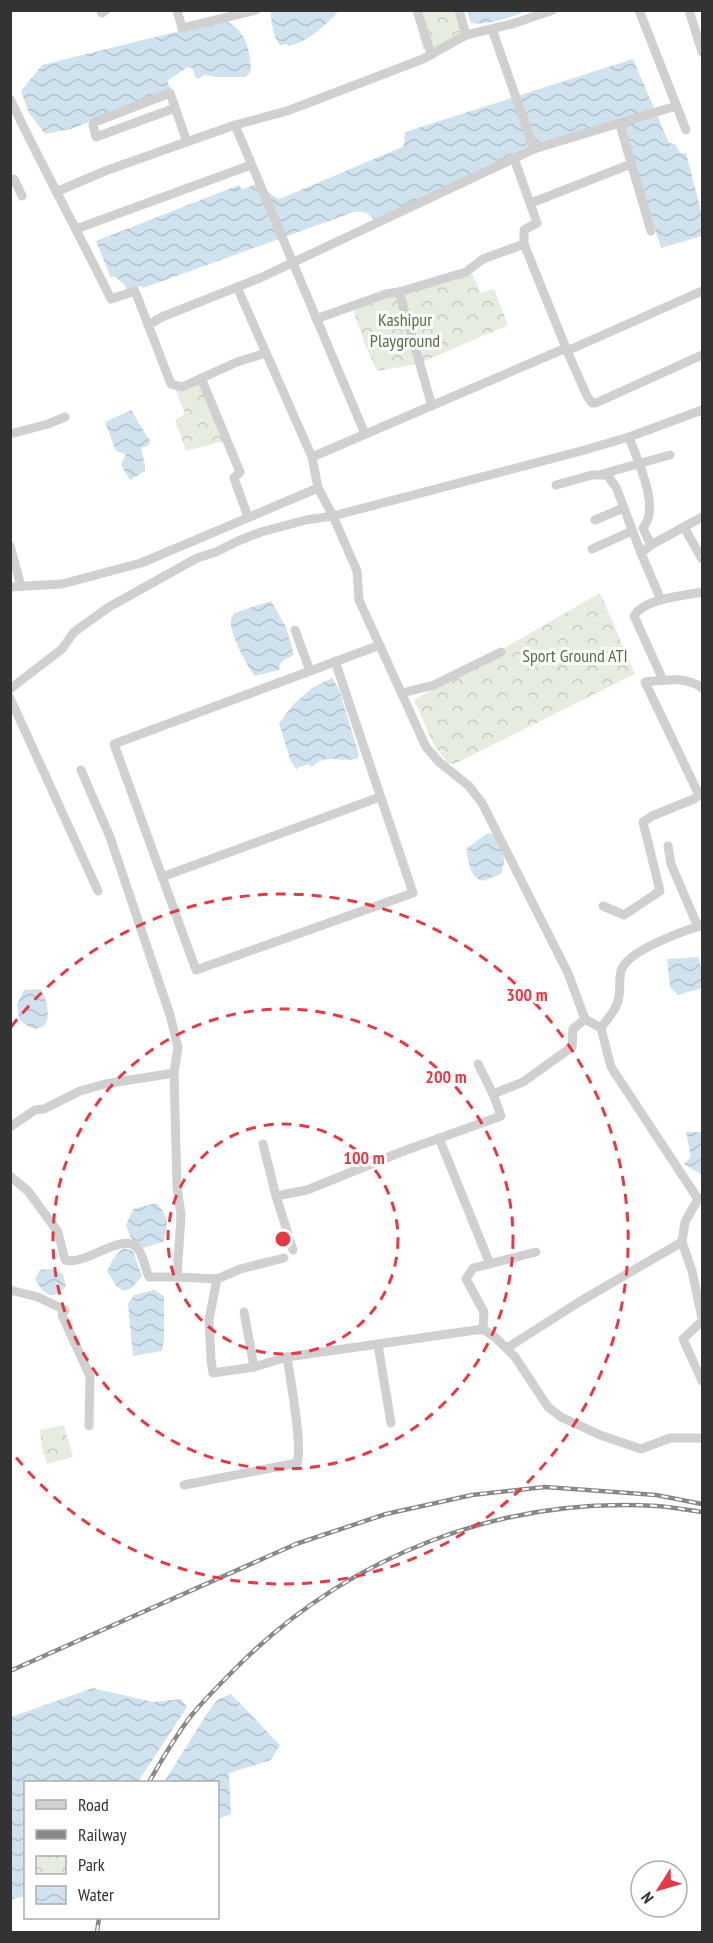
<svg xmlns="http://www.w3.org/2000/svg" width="713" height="1943" viewBox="0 0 713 1943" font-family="'PT Sans Narrow',sans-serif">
  <defs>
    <pattern id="park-crowns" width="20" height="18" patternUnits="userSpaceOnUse" patternTransform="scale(1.5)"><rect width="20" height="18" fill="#e6ecdf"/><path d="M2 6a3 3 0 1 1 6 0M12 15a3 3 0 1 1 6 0" fill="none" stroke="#c6cbc0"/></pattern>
    <pattern id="water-waves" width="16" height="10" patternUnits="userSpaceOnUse" patternTransform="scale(1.5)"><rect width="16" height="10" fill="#cfe2ee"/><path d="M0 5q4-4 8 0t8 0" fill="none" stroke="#b2c2cd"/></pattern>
  </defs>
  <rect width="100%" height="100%" fill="#fff"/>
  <!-- park -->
  <g fill="url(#park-crowns)">
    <path d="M413 11H457C458 16 462 25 461 30 460 40 431 50 423 50Z"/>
    <polygon points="472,274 481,293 494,289 508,325 418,364 377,371 364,342 353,309"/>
    <polygon points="200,379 225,441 186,451 175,420 185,414 175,389"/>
    <polygon points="600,593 635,674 454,764 448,764 433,743 414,700"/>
    <polygon points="64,1425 73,1457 47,1464 42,1448 40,1430"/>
  </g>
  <!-- water -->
  <g fill="url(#water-waves)">
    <path d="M273 10H339V11C325 25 308 43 288 46L287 44 280 45C273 36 271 23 271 12Z"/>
    <path d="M467 11V10L527 11C510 17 489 26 471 23Z"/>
    <path d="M224 20C246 30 250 49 251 71L246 77H217L204 75 199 79 195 77 193 69 188 67 167 81 172 91 71 129 45 134 29 113 21 91 42 65Z"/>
    <path d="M633 59 669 143 675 144 680 153H686L702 215V236L661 248 621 121 513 157 374 220C368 212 364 211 354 212L143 288 142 286 126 289 124 284 114 276 111 278 96 241 239 185 242 189 257 184 278 199 282 198 402 147 404 145 405 132Z"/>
    <polygon points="131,410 150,441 148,446 141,448 145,465 145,471 130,480 121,465 126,454 116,451 105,422"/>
    <path d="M271 601 286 627 294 655C286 659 280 659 279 670L255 676C247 667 230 634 231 622 231 617 232 617 234 613Z"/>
    <path d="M332 678 339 689 359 755 358 758C341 764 326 752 312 767L309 764 297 768V770L291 762 279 723 293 705 312 688Z"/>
    <path d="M492 833C502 849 508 855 501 874L483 881C469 877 469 862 466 849L486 834Z"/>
    <polygon points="698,957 702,972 702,988 678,995 670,987 667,959"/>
    <path d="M41 989C48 1000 55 1033 32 1028 28 1027 22 1022 19 1019L17 1004 24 990Z"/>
    <polygon points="686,1132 702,1132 702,1175 684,1164 691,1157"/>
    <path d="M157 1203C169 1218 169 1223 163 1242L143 1248C132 1243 130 1237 126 1225L133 1209Z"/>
    <polygon points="123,1248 133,1251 142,1276 132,1288 124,1291 117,1287 107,1271 113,1259"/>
    <polygon points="51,1269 63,1274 66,1287 58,1294 50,1295 42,1290 35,1279 40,1270"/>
    <polygon points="154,1290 164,1296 164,1339 162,1351 133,1356 128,1304 134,1295"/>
    <polygon points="93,1688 153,1702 181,1699 187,1707 138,1782 26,1782 25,1896 11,1900 11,1717"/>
    <polygon points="231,1694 280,1745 271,1760 229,1773 231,1814 218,1819 218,1782 164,1782 208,1712 218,1699"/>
  </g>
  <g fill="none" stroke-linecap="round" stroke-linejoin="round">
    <!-- minor -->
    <g stroke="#d0d0d0" stroke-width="9">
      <polyline points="101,10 102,13 106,10"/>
      <polyline points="177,10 182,28 256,10"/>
      <polyline points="417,10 431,54"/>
      <polyline points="459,10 466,35"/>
      <polyline points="639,10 686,130"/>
      <polyline points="689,10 702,52"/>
      <polyline points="492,29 534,149"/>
      <path d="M10 99C42 166 78 232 111 299L135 291 171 384 182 387 237 362 266 353"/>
      <polyline points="175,108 96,137 93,125 95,122 170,93 187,142"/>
      <polyline points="235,125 365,434"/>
      <polyline points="620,125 651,231"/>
      <polyline points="514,158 537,223 524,230 524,244"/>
      <polyline points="14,179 22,196"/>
      <polyline points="56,192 105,171 195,139 235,125 287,111 423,59 466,35 512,24 553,10"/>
      <polyline points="531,203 631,164"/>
      <polyline points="76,229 251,165"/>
      <polyline points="237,287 312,457"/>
      <polyline points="399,292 432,406"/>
      <polyline points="316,319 386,294 399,292 466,272 483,259 524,244 566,348"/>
      <polyline points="148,325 162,317 260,278 534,149 676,106"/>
      <polyline points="567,351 587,396 592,403 596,403 702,355"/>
      <polyline points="201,378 240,472 234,478 248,517"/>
      <polyline points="10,434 48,424 65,417"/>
      <path d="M629 437C637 460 661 507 643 528L651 545"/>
      <polyline points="602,474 670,455"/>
      <polyline points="556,485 592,475 607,475 616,487 641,553 651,545 702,517"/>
      <polyline points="318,488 333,516 581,451 629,437 702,410"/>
      <polyline points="595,520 623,508"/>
      <polyline points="684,527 702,559"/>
      <polyline points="10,546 21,586"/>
      <polyline points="592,549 632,531"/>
      <polyline points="641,553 661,600"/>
      <polyline points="10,587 62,584 141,563 318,488 312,457 566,348 567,351 702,291"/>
      <polyline points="295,630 310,671"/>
      <polyline points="335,661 413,893 196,970 114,744 380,645"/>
      <path d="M663 680 634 616C645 598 683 596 702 592"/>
      <polyline points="10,689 62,649 74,632 109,607 197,558 216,552 238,541 261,532 306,520 333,516 357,571 359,600 426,747 439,762 469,786 482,803 568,973 585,1019"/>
      <polyline points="402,693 434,685 501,652"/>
      <polyline points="10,698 98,891"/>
      <polyline points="81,770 110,837 170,1015 178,1047 174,1073 177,1187 181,1215 177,1277 217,1279 209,1320 211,1360 213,1373 254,1367 287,1357 483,1329 496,1338 515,1357 548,1407 561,1417 600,1435 641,1449 670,1438 702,1438"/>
      <polyline points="668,846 671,864 698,927"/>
      <polyline points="162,877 380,797"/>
      <path d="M603 906 624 915 660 891 643 822 652 816 694 799 699 795 645 682C663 680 687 676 702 688"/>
      <polyline points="478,1064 493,1094"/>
      <polyline points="10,1127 35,1110 44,1109 80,1091 105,1084 174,1073"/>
      <polyline points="439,1138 490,1264"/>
      <polyline points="263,1144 276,1196 293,1250"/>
      <path d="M10 1176 28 1191 58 1232 65 1260C85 1266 120 1234 135 1246 143 1252 145 1268 149 1277H177"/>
      <polyline points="276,1196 307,1190 401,1152 501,1116 493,1094 523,1082 572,1047 573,1029 585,1019 601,1028"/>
      <polyline points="701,1198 698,1199 685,1222 682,1242 692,1271 702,1318"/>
      <path d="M698 1199 611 1067 601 1028C608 1018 618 1008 619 996 621 986 618 978 622 968 632 949 681 932 702 925"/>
      <polyline points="217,1279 240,1269 284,1258"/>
      <polyline points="10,1290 38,1297 65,1310 62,1315 90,1376 89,1426"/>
      <polyline points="244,1312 254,1367"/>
      <polyline points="702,1321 683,1339 702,1381"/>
      <polyline points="483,1329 484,1312 466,1279 473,1268 536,1252"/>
      <polyline points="378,1345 391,1423"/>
      <polyline points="507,1348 579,1302 682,1242"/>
      <path d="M184 1485 297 1463C303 1448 290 1377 287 1357"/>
    </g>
    <!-- rail casing -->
    <g stroke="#888" stroke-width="4.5">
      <g id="rail">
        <polyline points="10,1671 296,1544 386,1514 472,1495 545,1487 656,1495 702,1504"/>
        <path d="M149 1782C161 1761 180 1728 196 1710 208 1696 221 1683 234 1670 344 1558 499 1496 657 1506 672 1507 688 1510 702 1512"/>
        <polyline points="97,1932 99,1918"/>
      </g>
    </g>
    <!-- rail -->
    <use href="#rail" stroke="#fff" stroke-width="2" stroke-dasharray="7" stroke-linecap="butt"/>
  </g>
  <!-- distance rings -->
  <g fill="none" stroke="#e63946" stroke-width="3" stroke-dasharray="10 8">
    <circle cx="283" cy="1239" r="115"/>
    <circle cx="283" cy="1239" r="230"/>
    <path d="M11 1027A345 345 0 1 1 11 1451"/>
  </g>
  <g text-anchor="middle" stroke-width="6" stroke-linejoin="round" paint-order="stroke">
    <!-- park labels -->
    <g font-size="18" fill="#56703f" stroke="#fff">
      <text x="405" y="326">Kashipur<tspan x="405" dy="21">Playground</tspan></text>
      <text x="575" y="662">Sport Ground ATI</text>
    </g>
  </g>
  <circle cx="283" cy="1239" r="9" fill="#e63946" stroke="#fff" stroke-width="3"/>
  <g font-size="18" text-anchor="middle" font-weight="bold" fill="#e63946" stroke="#fff" stroke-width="6" stroke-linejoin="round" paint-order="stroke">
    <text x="527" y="1001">300 m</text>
    <text x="446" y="1083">200 m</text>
    <text x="364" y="1164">100 m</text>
  </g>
  <!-- border -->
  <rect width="713" height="1943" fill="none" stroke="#333333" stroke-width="24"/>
  <!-- legend -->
  <rect x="24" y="1781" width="195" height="138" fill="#ffffff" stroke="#adadad" stroke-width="1.5"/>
  <rect x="36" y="1800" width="30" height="9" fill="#d0d0d0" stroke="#adadad" stroke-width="1.5"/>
  <text x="78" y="1811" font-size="18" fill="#333333">Road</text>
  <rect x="36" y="1830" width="30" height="9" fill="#888888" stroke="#adadad" stroke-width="1.5"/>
  <text x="78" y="1841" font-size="18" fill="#333333">Railway</text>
  <rect x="36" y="1856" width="30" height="18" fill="url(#park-crowns)" stroke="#adadad" stroke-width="1.5"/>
  <text x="78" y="1871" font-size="18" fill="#333333">Park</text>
  <rect x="36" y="1886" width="30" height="18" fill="url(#water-waves)" stroke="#adadad" stroke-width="1.5"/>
  <text x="78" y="1901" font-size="18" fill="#333333">Water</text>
  <!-- north arrow -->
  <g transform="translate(659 1889) rotate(233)"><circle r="28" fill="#ffffff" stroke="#adadad" stroke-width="1.5"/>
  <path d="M0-4.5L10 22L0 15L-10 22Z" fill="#e63946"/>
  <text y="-9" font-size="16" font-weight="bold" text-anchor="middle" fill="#333333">N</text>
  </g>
</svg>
